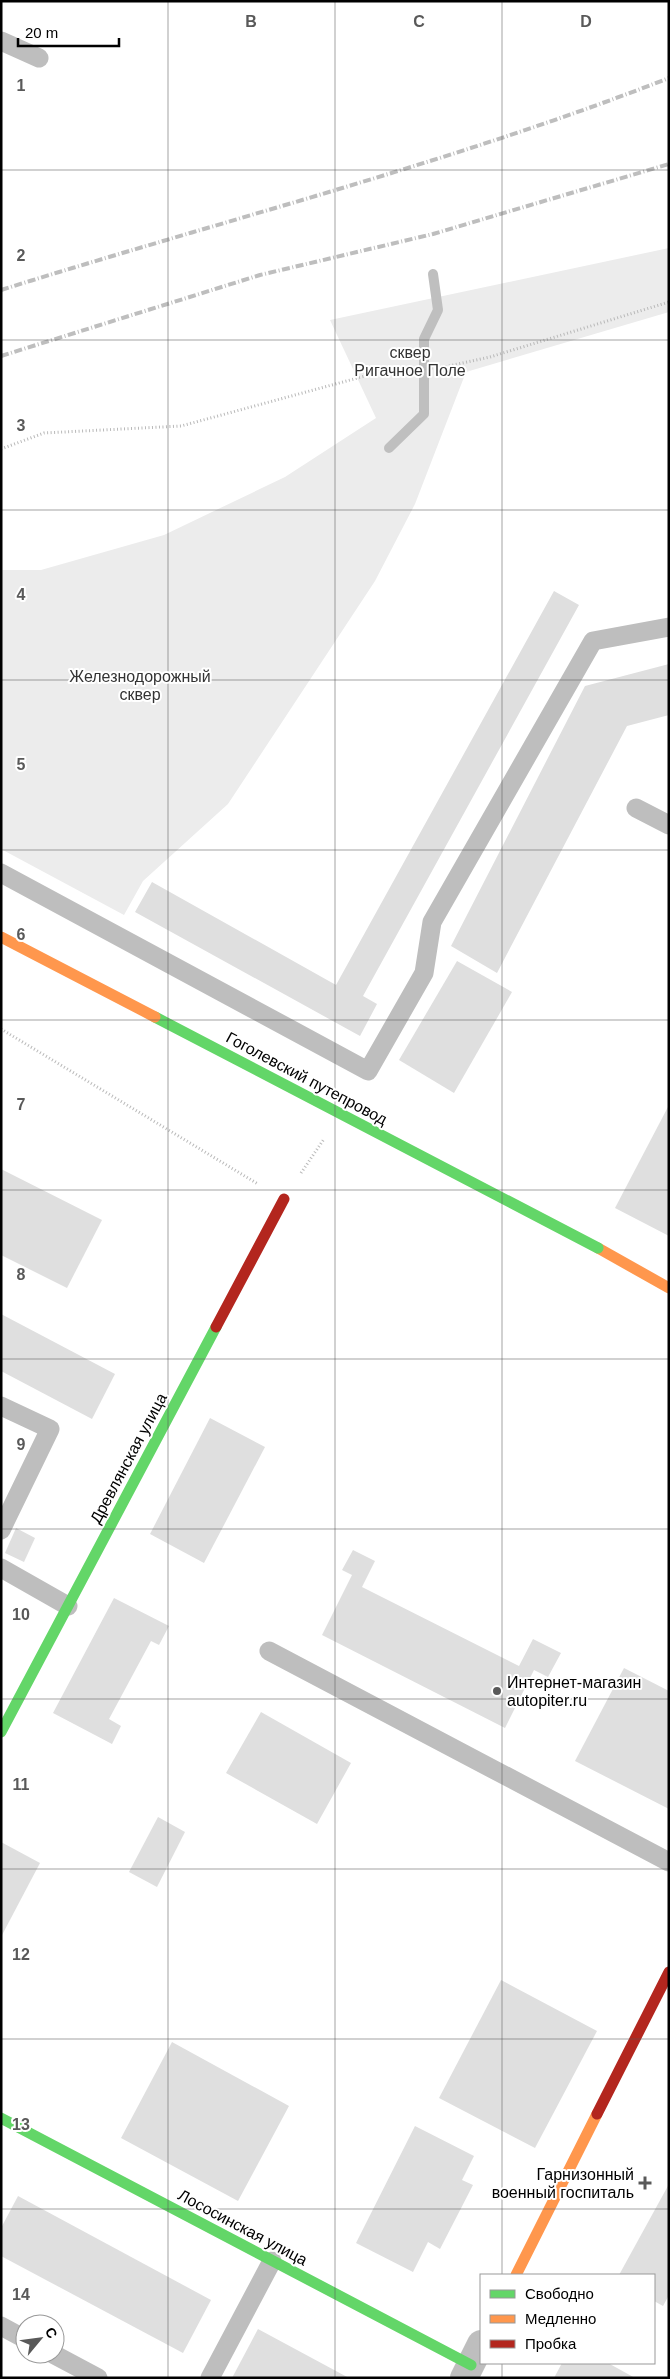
<svg xmlns="http://www.w3.org/2000/svg" width="670" height="2379" viewBox="0 0 670 2379" font-family="Arial,sans-serif">
  <rect width="100%" height="100%" fill="#fff"/>
  <!-- green -->
  <polygon fill="#ececec" points="669,248 669,312 466,372 415,504 375,581 228,804 143,881 124,915 1,849 1,570 41,570 164,535 285,477 376,418 330,320"/>
  <g fill="none" stroke-linecap="round" stroke-linejoin="round">
    <!-- stream -->
    <polyline stroke="#bfbfbf" stroke-width="10" points="389,448 424,414 424,339 438,310 433,274"/>
  </g>
  <!-- building -->
  <g fill="#dfdfdf">
    <polygon points="554,591 579,605 363,996 377,1004 360,1036 135,912 152,882 336,985"/>
    <polygon points="669,664 669,715 627,726 497,973 451,946 585,686"/>
    <polygon points="457,961 512,992 454,1093 399,1060"/>
    <polygon points="669,1105 669,1236 615,1208"/>
    <polygon points="1,1169 102,1220 67,1288 1,1255"/>
    <polygon points="1,1314 115,1374 92,1419 1,1371"/>
    <polygon points="210,1418 265,1447 204,1563 150,1534"/>
    <polygon points="16,1528 35,1538 24,1562 5,1553"/>
    <polygon points="353,1550 375,1561 362,1587 519,1666 533,1639 561,1653 548,1677 534,1670 505,1728 322,1635 352,1575 342,1570"/>
    <polygon points="114,1598 169,1626 159,1645 151,1641 109,1719 121,1726 112,1744 53,1713"/>
    <polygon points="624,1668 669,1691 669,1809 575,1761"/>
    <polygon points="261,1712 351,1763 317,1824 226,1773"/>
    <polygon points="158,1817 185,1832 157,1887 129,1872"/>
    <polygon points="1,1842 40,1863 1,1937"/>
    <polygon points="501,1980 597,2031 535,2148 439,2098"/>
    <polygon points="172,2042 289,2106 238,2201 121,2138"/>
    <polygon points="415,2126 474,2156 462,2180 473,2185 440,2249 428,2242 413,2272 356,2243"/>
    <polygon points="669,2184 669,2295 663,2306 654,2301 654,2275 619,2275"/>
    <polygon points="18,2196 211,2300 183,2353 1,2256 1,2228"/>
    <polygon points="258,2329 349,2378 232,2378"/>
    <polygon points="562,2363 608,2363 635,2378 554,2378"/>
  </g>
  <g fill="none" stroke-linecap="round" stroke-linejoin="round">
    <!-- path -->
    <g stroke="#b9b9b9" stroke-width="3" stroke-dasharray="1 2.5" stroke-linecap="butt">
      <polyline points="1,449 44,433 181,426 376,373 444,367 490,357 669,302"/>
      <polyline points="1,1029 258,1184"/>
      <polyline points="301,1173 324,1139"/>
    </g>
    <!-- lane -->
    <g stroke="#bebebe" stroke-width="19">
      <polyline points="1,41 39,58"/>
      <polyline points="636,808 669,825"/>
      <polyline points="1,873 368,1071 424,973 432,922 593,641 669,627"/>
      <polyline points="1,1406 50,1429 1,1530"/>
      <polyline points="1,1568 68,1606"/>
      <polyline points="269,1651 669,1862"/>
      <polyline points="1,2326 25,2339"/>
      <polyline points="53,2354 98,2378"/>
      <polyline points="210,2378 272,2261"/>
    </g>
    <!-- street -->
    <polyline stroke="#bebebe" stroke-width="28" points="464,2378 481,2344"/>
    <!-- fast -->
    <g stroke="#63d668" stroke-width="11">
      <polyline points="1,1732 216,1327"/>
      <polyline points="1,2118 471,2365"/>
    </g>
    <!-- slow -->
    <g stroke="#ff974d" stroke-width="11">
      <polyline points="598,1248 669,1288"/>
      <polyline points="516,2275 597,2114"/>
    </g>
    <!-- jam -->
    <g stroke="#b3261e" stroke-width="11">
      <polyline points="216,1327 284,1199"/>
      <polyline points="597,2114 669,1972"/>
    </g>
    <!-- rail -->
    <g stroke="#bebebe" stroke-width="4" stroke-dasharray="8 2.5 1 2.5" stroke-linecap="butt">
      <path d="M1 290C224 220 451 163 669 78"/>
      <polyline points="1,356 260,275 433,234 669,164"/>
    </g>
    <!-- fast-bridge -->
    <polyline stroke="#63d668" stroke-width="11" points="155,1017 598,1248"/>
    <!-- slow-bridge -->
    <polyline stroke="#ff974d" stroke-width="11" points="1,937 155,1017"/>
  </g>
  <!-- grid -->
  <path fill="none" stroke="#595959" stroke-width="1" stroke-opacity="0.55" d="M168 1V2378M335 1V2378M502 1V2275M1 170H669M1 340H669M1 510H669M1 680H669M1 850H669M1 1020H669M1 1190H669M1 1359H669M1 1529H669M1 1699H669M1 1869H669M1 2039H669M1 2209H669M502 2363V2378"/>
  <!-- markers -->
  <g fill="#595959" stroke="#fff" stroke-width="2">
    <circle cx="497" cy="1691" r="5"/>
    <path d="M642.5 2175.5h5v5h5v5h-5v5h-5v-5h-5v-5h5z"/>
  </g>
  <g text-anchor="middle" stroke-width="4" stroke-linejoin="round" paint-order="stroke">
    <!-- park labels -->
    <g font-size="16" fill="#333" stroke="#fff">
      <text x="410" y="358">сквер<tspan x="410" dy="18">Ригачное Поле</tspan></text>
      <text x="140" y="682">Железнодорожный<tspan x="140" dy="18">сквер</tspan></text>
    </g>
    <!-- street labels -->
    <g font-size="16" fill="#000" stroke="#fff">
      <text transform="translate(307 1078) rotate(28)" y="6">Гоголевский путепровод</text>
      <text transform="translate(128 1458) rotate(-62)" y="6">Древлянская улица</text>
      <text transform="translate(243 2227) rotate(28)" y="6">Лососинская улица</text>
    </g>
    <!-- poi labels -->
    <g font-size="16" fill="#000" stroke="#fff" text-anchor="start">
      <text x="507" y="1688">Интернет-магазин<tspan x="507" dy="18">autopiter.ru</tspan></text>
      <text x="634" y="2180" text-anchor="end">Гарнизонный<tspan x="634" dy="18">военный госпиталь</tspan></text>
    </g>
  </g>
  <g font-size="16" text-anchor="middle" font-weight="bold" fill="#595959" stroke="#fff" stroke-width="4" stroke-linejoin="round" paint-order="stroke">
    <text x="251" y="27">B</text>
    <text x="419" y="27">C</text>
    <text x="586" y="27">D</text>
    <text x="21" y="91">1</text>
    <text x="21" y="261">2</text>
    <text x="21" y="431">3</text>
    <text x="21" y="600">4</text>
    <text x="21" y="770">5</text>
    <text x="21" y="940">6</text>
    <text x="21" y="1110">7</text>
    <text x="21" y="1280">8</text>
    <text x="21" y="1450">9</text>
    <text x="21" y="1620">10</text>
    <text x="21" y="1790">11</text>
    <text x="21" y="1960">12</text>
    <text x="21" y="2130">13</text>
    <text x="21" y="2300">14</text>
  </g>
  <!-- border -->
  <rect width="670" height="2379" fill="none" stroke="#000000" stroke-width="5"/>
  <!-- legend -->
  <rect x="480" y="2274" width="175" height="90" fill="#ffffff" stroke="#999999"/>
  <rect x="490" y="2290" width="25" height="8" fill="#63d668" stroke="#999999"/>
  <text x="525" y="2299" font-size="15" fill="#000000">Свободно</text>
  <rect x="490" y="2315" width="25" height="8" fill="#ff974d" stroke="#999999"/>
  <text x="525" y="2324" font-size="15" fill="#000000">Медленно</text>
  <rect x="490" y="2340" width="25" height="8" fill="#b3261e" stroke="#999999"/>
  <text x="525" y="2349" font-size="15" fill="#000000">Пробка</text>
  <!-- north arrow -->
  <g transform="translate(40 2339) rotate(61)"><circle r="24" fill="#ffffff" stroke="#999999"/>
  <path d="M0-4L9 19L0 12L-9 19Z" fill="#595959"/>
  <text y="-8" font-size="14" font-weight="bold" text-anchor="middle" fill="#000000">С</text>
  </g>
  <!-- scale -->
  <path d="M18 38v8h101v-8" fill="none" stroke="#000000" stroke-width="2.5"/>
  <text x="25" y="38" font-size="15" fill="#000000" stroke="#ffffff" stroke-width="4" paint-order="stroke">20 m</text>
</svg>
